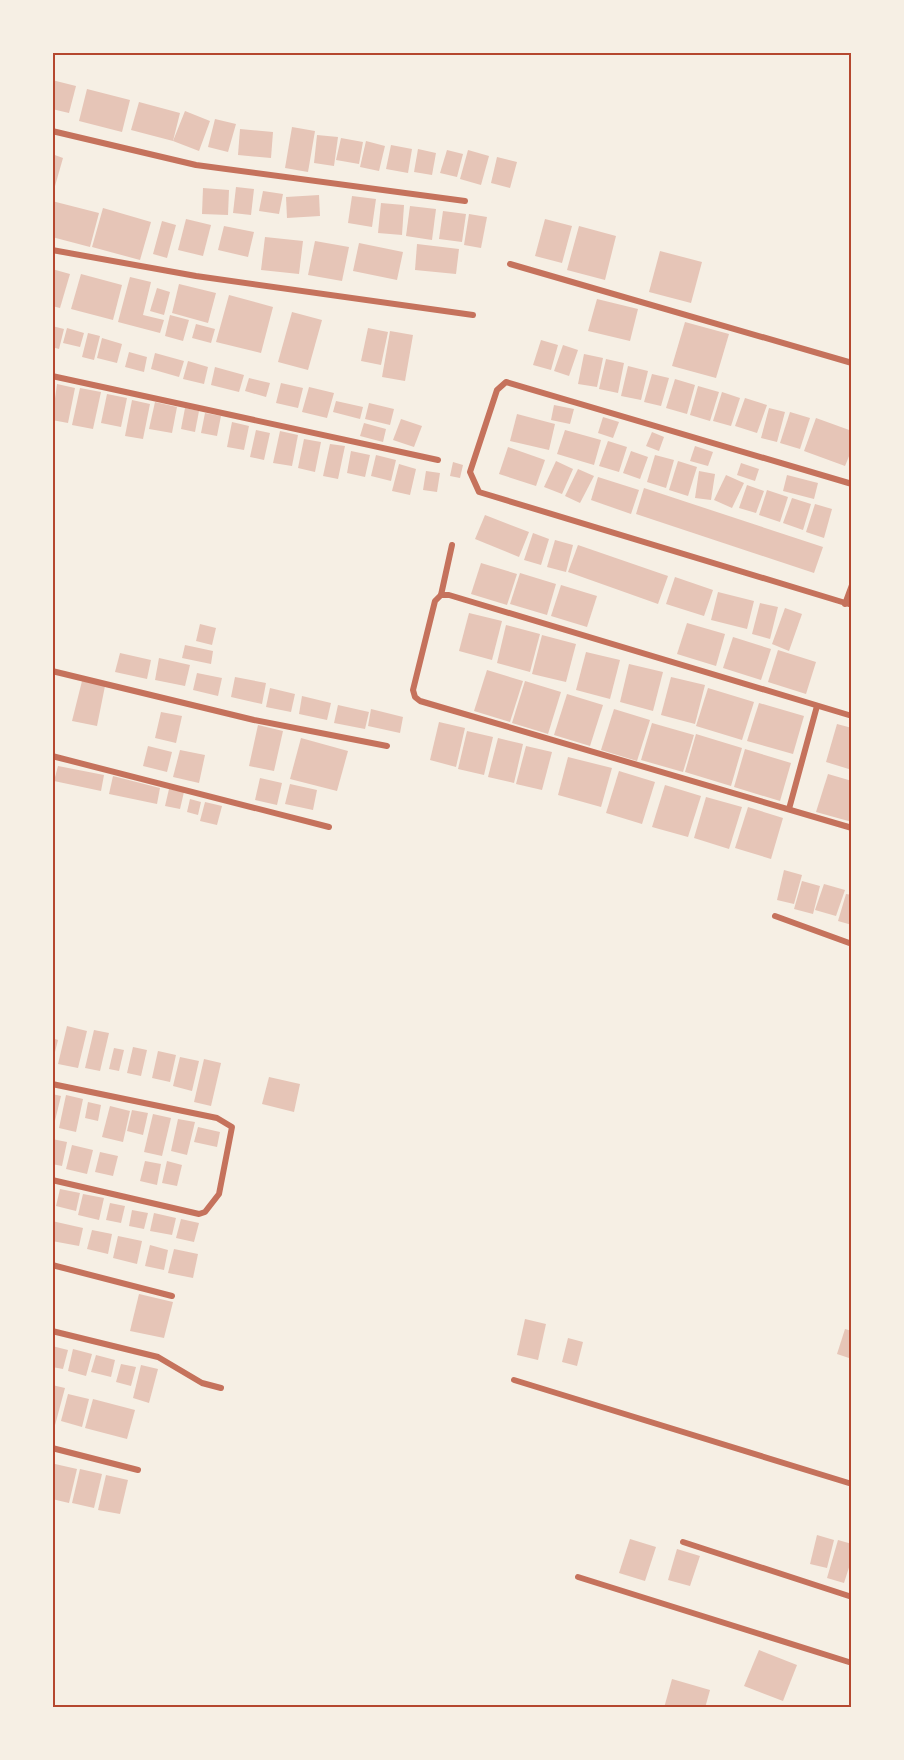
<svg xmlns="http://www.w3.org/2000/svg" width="904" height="1760" viewBox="0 0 904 1760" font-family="'IBM Plex Sans',sans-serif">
  <rect width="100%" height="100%" fill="#f6efe4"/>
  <!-- building -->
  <g fill="#e6c5b7">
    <polygon points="52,80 76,86 69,113 52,109"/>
    <polygon points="87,89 130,100 122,132 79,121"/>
    <polygon points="139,102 180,113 173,141 131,130"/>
    <polygon points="185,111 210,121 199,151 173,141"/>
    <polygon points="215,119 236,124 228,152 208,147"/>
    <polygon points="292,127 315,131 308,172 285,168"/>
    <polygon points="240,129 273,132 271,158 238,155"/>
    <polygon points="317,135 338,137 334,166 314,163"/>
    <polygon points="341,138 363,142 359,164 336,160"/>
    <polygon points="366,141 385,146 379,171 360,167"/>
    <polygon points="391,145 412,149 408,173 386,169"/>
    <polygon points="418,149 436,153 432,175 414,172"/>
    <polygon points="447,150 463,154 457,177 440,173"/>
    <polygon points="468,150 489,156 481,185 460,179"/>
    <polygon points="52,154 63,158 55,186 52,186"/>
    <polygon points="497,157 517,162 510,188 491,183"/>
    <polygon points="236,187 254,189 251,215 233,213"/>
    <polygon points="203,188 229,190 228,215 202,214"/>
    <polygon points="263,191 283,194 279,214 259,211"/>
    <polygon points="319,195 320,216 287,218 286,197"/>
    <polygon points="352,196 376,199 372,227 348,223"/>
    <polygon points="52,201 99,213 90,247 52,237"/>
    <polygon points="381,203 404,205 402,235 378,233"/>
    <polygon points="410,206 436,209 432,240 406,236"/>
    <polygon points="103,208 151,222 140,260 92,247"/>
    <polygon points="443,211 466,214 462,242 439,239"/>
    <polygon points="469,214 487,217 481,248 464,245"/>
    <polygon points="186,219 211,225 203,256 178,250"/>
    <polygon points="545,219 572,226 562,263 535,256"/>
    <polygon points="162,221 176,225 167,258 153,254"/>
    <polygon points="224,226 254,232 248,257 218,250"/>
    <polygon points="579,226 616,236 605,280 567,270"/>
    <polygon points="265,237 303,241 299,274 261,270"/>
    <polygon points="315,241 349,247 342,281 308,275"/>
    <polygon points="359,243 403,252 397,280 353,271"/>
    <polygon points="417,244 459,249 456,274 415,270"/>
    <polygon points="660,251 702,262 691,303 649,292"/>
    <polygon points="52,269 70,274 60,308 52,306"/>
    <polygon points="81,274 122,285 113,320 71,309"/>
    <polygon points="130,277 151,282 143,315 164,320 160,333 118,322"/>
    <polygon points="179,284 216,293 208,323 172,313"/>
    <polygon points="157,288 170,292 164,315 150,311"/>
    <polygon points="229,295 273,307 261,353 216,342"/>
    <polygon points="597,299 638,309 630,341 588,331"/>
    <polygon points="292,312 322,320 308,370 278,362"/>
    <polygon points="170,315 189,320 183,341 165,336"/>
    <polygon points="685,322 729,334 716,378 672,366"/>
    <polygon points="196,324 215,329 211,343 192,338"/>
    <polygon points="52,326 64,329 59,349 52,347"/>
    <polygon points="67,328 84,333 80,347 63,343"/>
    <polygon points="368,328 388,332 381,365 361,361"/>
    <polygon points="390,331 413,335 405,381 382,377"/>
    <polygon points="88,333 100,336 94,360 82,357"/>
    <polygon points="102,338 122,344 117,363 97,358"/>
    <polygon points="541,340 558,345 551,370 533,365"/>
    <polygon points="563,345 578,350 569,376 554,371"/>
    <polygon points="129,352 147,357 144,372 125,367"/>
    <polygon points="155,353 184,361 179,377 151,369"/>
    <polygon points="584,354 603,358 597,387 578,384"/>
    <polygon points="606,359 624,363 618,393 599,389"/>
    <polygon points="188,361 208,367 204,384 183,379"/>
    <polygon points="628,366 648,371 641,400 621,396"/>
    <polygon points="215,367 244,375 239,392 211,385"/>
    <polygon points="652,374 669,378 661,406 644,402"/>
    <polygon points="249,378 270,383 266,397 245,391"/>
    <polygon points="675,379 695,385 687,414 666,408"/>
    <polygon points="281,383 303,388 298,408 276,403"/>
    <polygon points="57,384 75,388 68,423 52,420"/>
    <polygon points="698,386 719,392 710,421 690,415"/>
    <polygon points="309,387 334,393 327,418 302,412"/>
    <polygon points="80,388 101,392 93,429 72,425"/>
    <polygon points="722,392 740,398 731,426 713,421"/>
    <polygon points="107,394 127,398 121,427 101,423"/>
    <polygon points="745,398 767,405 757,433 735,426"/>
    <polygon points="132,400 150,404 143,439 125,436"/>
    <polygon points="336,401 363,407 360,419 333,412"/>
    <polygon points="155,402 177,407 172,433 149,429"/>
    <polygon points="369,403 394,409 390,425 365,419"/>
    <polygon points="554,405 574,409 570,424 551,420"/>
    <polygon points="185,408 199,411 195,432 181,429"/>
    <polygon points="769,408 785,412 777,442 761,438"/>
    <polygon points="790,412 810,418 800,449 780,443"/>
    <polygon points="205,413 221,416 217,436 201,433"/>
    <polygon points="517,414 555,424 549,450 510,441"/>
    <polygon points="603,417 619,422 613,438 598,433"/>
    <polygon points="816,418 852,431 852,449 845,466 804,451"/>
    <polygon points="401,419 422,426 414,447 393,440"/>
    <polygon points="232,422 249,426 244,450 227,447"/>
    <polygon points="364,423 386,429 383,442 360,436"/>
    <polygon points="256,430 270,433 264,460 250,457"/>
    <polygon points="565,430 601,440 594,465 557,454"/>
    <polygon points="280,431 298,435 292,466 273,463"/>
    <polygon points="652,432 664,437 659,451 646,446"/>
    <polygon points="304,439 321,442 315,472 298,468"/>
    <polygon points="608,441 627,447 619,472 599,466"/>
    <polygon points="330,444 345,446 338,479 323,476"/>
    <polygon points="695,446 713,452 708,466 690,461"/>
    <polygon points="508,447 545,460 536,486 499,474"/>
    <polygon points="351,451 370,455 365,477 347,473"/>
    <polygon points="631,451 648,457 640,479 623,473"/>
    <polygon points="376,455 396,460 391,481 371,476"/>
    <polygon points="655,455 674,460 666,488 647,482"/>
    <polygon points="556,461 573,469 562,494 544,487"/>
    <polygon points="678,461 697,467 688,496 669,490"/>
    <polygon points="453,462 463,465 460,478 450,476"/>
    <polygon points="741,463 759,469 755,481 737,475"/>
    <polygon points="399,464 416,469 410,495 392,491"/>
    <polygon points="578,469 594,476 580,503 565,496"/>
    <polygon points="426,471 440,473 437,492 423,490"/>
    <polygon points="699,471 715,474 711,500 695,498"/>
    <polygon points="726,475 744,483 732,508 714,500"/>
    <polygon points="787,475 818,483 814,499 783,491"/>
    <polygon points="598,477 639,490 631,514 591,500"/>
    <polygon points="747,485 764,491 756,513 739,508"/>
    <polygon points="644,488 823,547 814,573 636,514"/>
    <polygon points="767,490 788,497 780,522 759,515"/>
    <polygon points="792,498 811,504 803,530 783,523"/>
    <polygon points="815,504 832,509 824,538 806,532"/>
    <polygon points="485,515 529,532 519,557 475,539"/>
    <polygon points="533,533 549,539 541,565 524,560"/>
    <polygon points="555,540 573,545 566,572 547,567"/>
    <polygon points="578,545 668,576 658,604 568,572"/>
    <polygon points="481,563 517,574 507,605 471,594"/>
    <polygon points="520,573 556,584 547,615 510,604"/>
    <polygon points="675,577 713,590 704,616 666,604"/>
    <polygon points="561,585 597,596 587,627 551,616"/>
    <polygon points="718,592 754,601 747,629 711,620"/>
    <polygon points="760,603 778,607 770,639 752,634"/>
    <polygon points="785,608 802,614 789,651 772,644"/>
    <polygon points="469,613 502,621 492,660 459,651"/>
    <polygon points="687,623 725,634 716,666 677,654"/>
    <polygon points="200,624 216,628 212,645 196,641"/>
    <polygon points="506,625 540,634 530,672 497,663"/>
    <polygon points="542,635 576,644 566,682 532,674"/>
    <polygon points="733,637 771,649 761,680 723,668"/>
    <polygon points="185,645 213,651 211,664 182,658"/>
    <polygon points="778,650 816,662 806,694 768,682"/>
    <polygon points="586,652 620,660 610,699 576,690"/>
    <polygon points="120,653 151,660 147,679 115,672"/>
    <polygon points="159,658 190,665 185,686 155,680"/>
    <polygon points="629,664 663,672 653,711 620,702"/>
    <polygon points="487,670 523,681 510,722 474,711"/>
    <polygon points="197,673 222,678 218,696 193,690"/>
    <polygon points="235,677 266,683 262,704 231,697"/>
    <polygon points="671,677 705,685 695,724 661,715"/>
    <polygon points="82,681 105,686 97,726 72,721"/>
    <polygon points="525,681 561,692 548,734 512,723"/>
    <polygon points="270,688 295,694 291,712 266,707"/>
    <polygon points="708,688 754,702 742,740 696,726"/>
    <polygon points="567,694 603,705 590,746 554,735"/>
    <polygon points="302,696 331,703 327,720 299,714"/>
    <polygon points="759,703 804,716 793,754 747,741"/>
    <polygon points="338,705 369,712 365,729 334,723"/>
    <polygon points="371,709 403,717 400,733 368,726"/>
    <polygon points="614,709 650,720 637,761 601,750"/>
    <polygon points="161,712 182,716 176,743 155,738"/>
    <polygon points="439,722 465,728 456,767 430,760"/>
    <polygon points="652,723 694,735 683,772 641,760"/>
    <polygon points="837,724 852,728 852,770 826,762"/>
    <polygon points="258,725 283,731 274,771 249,766"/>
    <polygon points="467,731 493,737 484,775 458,769"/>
    <polygon points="696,734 742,748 731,786 685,772"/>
    <polygon points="301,738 348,751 337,791 290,779"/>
    <polygon points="498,738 523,744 514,783 488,777"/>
    <polygon points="148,746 172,752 167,772 143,766"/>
    <polygon points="526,746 552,752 542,790 516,784"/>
    <polygon points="745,749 791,763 780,801 734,787"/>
    <polygon points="180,750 205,755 199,783 173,777"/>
    <polygon points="568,757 612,768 601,807 558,795"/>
    <polygon points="58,766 104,775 101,791 54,781"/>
    <polygon points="619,771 655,782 642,824 606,813"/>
    <polygon points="828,774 852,781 852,822 816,812"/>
    <polygon points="113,776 160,788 157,804 109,794"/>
    <polygon points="260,778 282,783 277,805 255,800"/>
    <polygon points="290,784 317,790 313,810 285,804"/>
    <polygon points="665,785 701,796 688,837 652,827"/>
    <polygon points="169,789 184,792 180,809 165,806"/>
    <polygon points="706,797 742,807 729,849 694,838"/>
    <polygon points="190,799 201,802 198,815 187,812"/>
    <polygon points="205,802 222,806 217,825 200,821"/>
    <polygon points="748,807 783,818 771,859 735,848"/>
    <polygon points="784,870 802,875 794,904 777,900"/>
    <polygon points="802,881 820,886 813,914 794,909"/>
    <polygon points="824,884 845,890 836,916 815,910"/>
    <polygon points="846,894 852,895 852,925 838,921"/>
    <polygon points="67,1026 87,1031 78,1068 58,1064"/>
    <polygon points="94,1030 109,1033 100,1071 85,1068"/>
    <polygon points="52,1038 58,1040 53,1060 52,1060"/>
    <polygon points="133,1047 147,1050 141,1076 127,1073"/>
    <polygon points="114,1048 124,1050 119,1071 109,1069"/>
    <polygon points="158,1051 176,1055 170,1082 152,1078"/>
    <polygon points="180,1057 199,1061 192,1091 173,1086"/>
    <polygon points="204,1059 221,1063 211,1106 194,1102"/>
    <polygon points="269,1077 300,1084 294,1112 262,1104"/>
    <polygon points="52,1094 61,1096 53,1129 52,1129"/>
    <polygon points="66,1095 83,1099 76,1132 59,1128"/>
    <polygon points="88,1102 101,1105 98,1121 85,1118"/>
    <polygon points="110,1106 130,1111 123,1142 102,1137"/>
    <polygon points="132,1110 148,1113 143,1135 127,1131"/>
    <polygon points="153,1114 171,1118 162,1156 144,1152"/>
    <polygon points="178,1119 195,1122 187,1155 171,1151"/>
    <polygon points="198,1127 220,1132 217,1147 194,1142"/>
    <polygon points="52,1139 67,1142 62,1166 52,1164"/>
    <polygon points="72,1145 93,1150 87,1174 66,1169"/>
    <polygon points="100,1152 118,1156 113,1176 95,1172"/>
    <polygon points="145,1161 161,1164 157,1185 140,1181"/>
    <polygon points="167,1161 182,1165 177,1186 162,1183"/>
    <polygon points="60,1189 80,1193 76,1211 56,1206"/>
    <polygon points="83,1194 104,1198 99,1220 78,1215"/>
    <polygon points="110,1203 125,1206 121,1223 106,1220"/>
    <polygon points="132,1210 148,1213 144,1229 129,1226"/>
    <polygon points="154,1213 176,1218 172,1235 150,1231"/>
    <polygon points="181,1219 199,1223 194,1242 176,1238"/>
    <polygon points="52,1221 83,1228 79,1246 52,1241"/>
    <polygon points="92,1230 112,1234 108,1254 87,1249"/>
    <polygon points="118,1236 142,1241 137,1264 113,1258"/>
    <polygon points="150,1245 168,1250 164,1270 145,1266"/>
    <polygon points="174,1249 198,1254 193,1278 168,1273"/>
    <polygon points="139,1294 173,1302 164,1338 130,1331"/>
    <polygon points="525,1319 546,1324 538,1360 517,1355"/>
    <polygon points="845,1329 852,1331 852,1359 837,1354"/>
    <polygon points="568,1338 583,1342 577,1366 562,1362"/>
    <polygon points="52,1346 68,1350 63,1369 52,1367"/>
    <polygon points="73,1349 92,1354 86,1376 68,1371"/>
    <polygon points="96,1355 115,1360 111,1377 91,1372"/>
    <polygon points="121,1364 136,1367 131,1386 116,1382"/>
    <polygon points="141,1365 158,1369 149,1403 133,1398"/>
    <polygon points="52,1385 65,1388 54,1429 52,1428"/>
    <polygon points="68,1394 89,1399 82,1427 61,1421"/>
    <polygon points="93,1399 135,1410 127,1439 85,1428"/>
    <polygon points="55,1464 77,1469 69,1503 52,1499"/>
    <polygon points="80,1469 102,1474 94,1508 72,1503"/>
    <polygon points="106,1475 128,1480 120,1514 98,1510"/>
    <polygon points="817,1535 834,1540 827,1568 810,1564"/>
    <polygon points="630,1539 656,1547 645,1581 619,1573"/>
    <polygon points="838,1540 852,1544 852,1558 844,1583 827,1578"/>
    <polygon points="677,1549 700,1556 690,1586 668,1580"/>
    <polygon points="759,1650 797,1665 783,1701 744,1686"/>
    <polygon points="672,1679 710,1690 705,1708 664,1708"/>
  </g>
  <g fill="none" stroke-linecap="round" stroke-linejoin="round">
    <!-- minor -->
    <g stroke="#c5725c" stroke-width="6">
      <polyline points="52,131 196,165 465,201"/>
      <polyline points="52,250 196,276 473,315"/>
      <polyline points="510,264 852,363"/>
      <polyline points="52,376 438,460"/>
      <polyline points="852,484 506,382 497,390 470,472 479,492 852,605"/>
      <polyline points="441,595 452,545"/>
      <polyline points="845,604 852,585"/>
      <polyline points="52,671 254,720 387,746"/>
      <polyline points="852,716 449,595 441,595 435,601 413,690 415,697 420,701 852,828"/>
      <polyline points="52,756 329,827"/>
      <polyline points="789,809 817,706"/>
      <polyline points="775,916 852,944"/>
      <polyline points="52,1084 217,1118 232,1127 219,1194 205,1212 199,1214 52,1180"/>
      <polyline points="52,1265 172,1296"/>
      <polyline points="52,1331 158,1357 202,1383 221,1388"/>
      <polyline points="514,1380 852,1484"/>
      <polyline points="52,1448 138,1470"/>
      <polyline points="683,1542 852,1597"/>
      <polyline points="578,1577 852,1663"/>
    </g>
  </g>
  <!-- border -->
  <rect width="904" height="1760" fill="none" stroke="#f6efe4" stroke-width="108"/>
  <rect x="54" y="54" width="796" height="1652" fill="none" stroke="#b5482f" stroke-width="2"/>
</svg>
